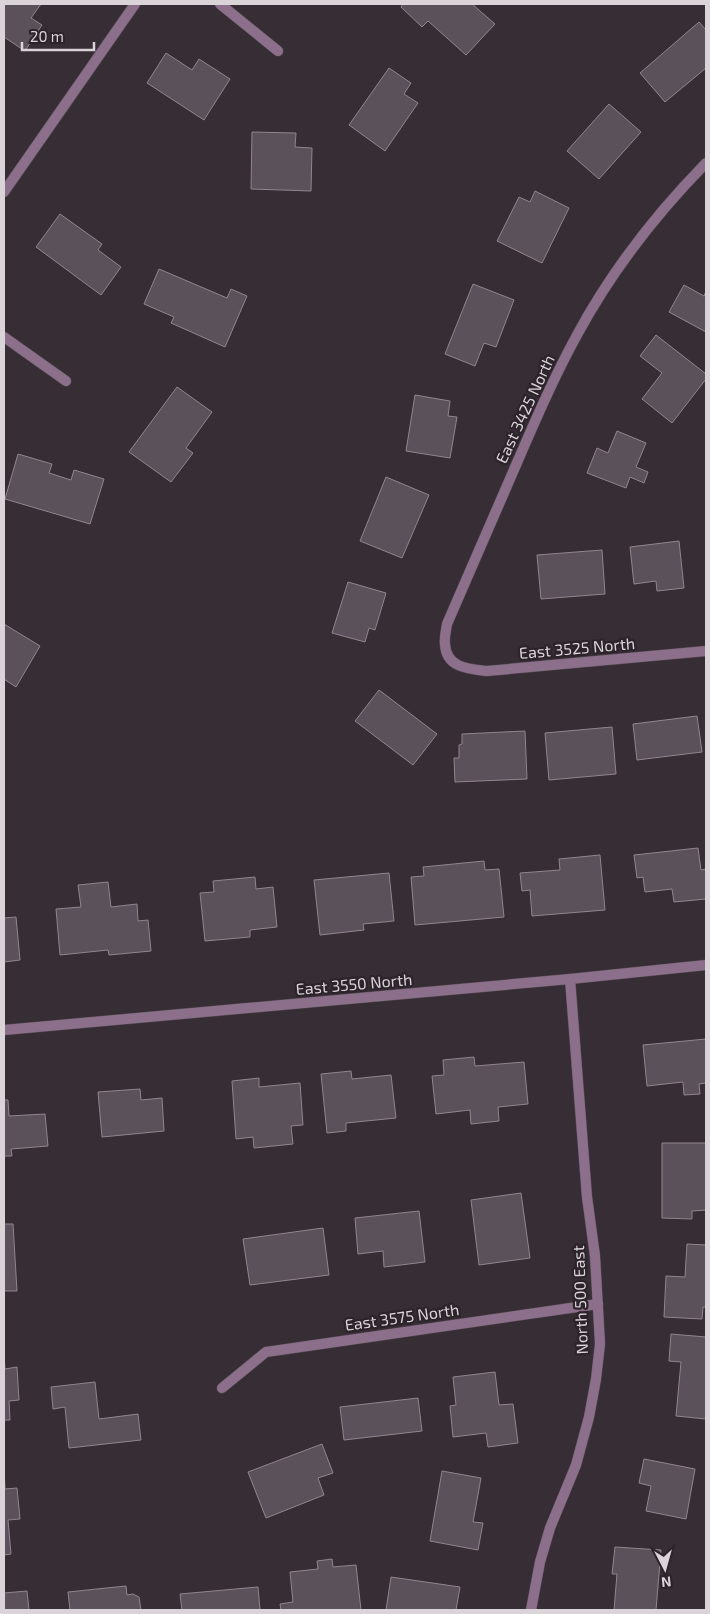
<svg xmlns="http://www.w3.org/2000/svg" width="710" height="1614" viewBox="0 0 710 1614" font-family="'Exo 2',sans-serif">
  <rect width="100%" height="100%" fill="#362d35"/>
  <!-- building -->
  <g fill="#5b515a" stroke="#918690">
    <polygon points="4,4 41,4 31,18 42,25 25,51 4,37"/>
    <polygon points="403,4 472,4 495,24 466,55 428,21 422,27 401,7"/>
    <polygon points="699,22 706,30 706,68 665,102 640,73"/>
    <polygon points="166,53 192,70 199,59 230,79 204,120 147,83"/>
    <polygon points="389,68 411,83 404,94 418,103 385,151 349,125"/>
    <polygon points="609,104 641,132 599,179 567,151"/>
    <polygon points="252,132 296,133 295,147 312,148 311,191 251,189"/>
    <polygon points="535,191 569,208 542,263 497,241 519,197 530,202"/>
    <polygon points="60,214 102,244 98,250 121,267 101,295 36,247"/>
    <polygon points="159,269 227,298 231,289 247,296 225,347 171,323 174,317 144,304"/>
    <polygon points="473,284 514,300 496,347 484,343 475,366 445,354"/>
    <polygon points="684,285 704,296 706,291 706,332 669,312"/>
    <polygon points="656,335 706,374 706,379 672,423 642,399 662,373 640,356"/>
    <polygon points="177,387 212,412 186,448 193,453 171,482 129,452"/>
    <polygon points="415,395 450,401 448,416 457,417 450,458 406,451"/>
    <polygon points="617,431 646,443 636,467 648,472 644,483 630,477 626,488 587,473 597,448 608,453"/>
    <polygon points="18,454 52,464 49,473 71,480 74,470 104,479 90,524 5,499"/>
    <polygon points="386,477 429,495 402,558 360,541"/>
    <polygon points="679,541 684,588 657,591 656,581 634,584 630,547"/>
    <polygon points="602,550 605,594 541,599 537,555"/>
    <polygon points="348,582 386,593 375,630 369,628 365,642 332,633"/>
    <polygon points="4,624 40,646 16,687 4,679"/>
    <polygon points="379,690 437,734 413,765 355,721"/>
    <polygon points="697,716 702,752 637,760 633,724"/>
    <polygon points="612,727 616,774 549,780 545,733"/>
    <polygon points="525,731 527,779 455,782 454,758 459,758 459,745 462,744 462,734"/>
    <polygon points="698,848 701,870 706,869 706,899 674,902 672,889 645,892 643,877 637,878 634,855"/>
    <polygon points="600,855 605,910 532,916 530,890 522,891 520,873 560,870 559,859"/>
    <polygon points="484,861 485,870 499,869 504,917 415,925 411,877 424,876 423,867"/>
    <polygon points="389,873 394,921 363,924 364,930 320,935 314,880"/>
    <polygon points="255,877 256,889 273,887 277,927 250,930 250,937 205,941 200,893 214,892 213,881"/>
    <polygon points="108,882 111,907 137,904 138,921 148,920 151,951 109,955 108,950 60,955 56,909 81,907 78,885"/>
    <polygon points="16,917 20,960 4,962 4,918"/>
    <polygon points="706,1039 706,1083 699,1084 700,1094 684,1095 683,1082 647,1086 643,1045"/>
    <polygon points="474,1057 475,1066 524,1062 528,1104 498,1107 499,1121 471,1124 470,1110 436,1114 432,1076 444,1075 443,1060"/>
    <polygon points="351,1071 352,1079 391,1075 396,1118 346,1123 346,1131 327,1133 321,1074"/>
    <polygon points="259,1078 259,1087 300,1083 303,1125 291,1126 293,1144 254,1148 253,1137 236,1139 232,1081"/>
    <polygon points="140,1089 141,1100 162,1098 164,1131 102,1137 98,1092"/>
    <polygon points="4,1100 8,1100 9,1116 45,1114 48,1146 11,1149 12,1156 4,1156"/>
    <polygon points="662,1143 706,1143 706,1210 692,1211 692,1219 662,1218"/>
    <polygon points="521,1193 530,1258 479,1265 471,1200"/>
    <polygon points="419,1211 425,1262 384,1267 383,1251 358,1254 355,1218"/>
    <polygon points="4,1224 13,1224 17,1291 4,1291"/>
    <polygon points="323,1228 329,1275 250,1285 243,1239"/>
    <polygon points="687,1244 706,1245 706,1307 703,1307 702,1319 664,1317 666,1276 685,1277"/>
    <polygon points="671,1334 706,1337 706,1419 676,1416 681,1362 669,1361"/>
    <polygon points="4,1355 5,1369 17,1367 19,1400 9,1401 10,1420 4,1420"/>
    <polygon points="495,1372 499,1405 513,1404 518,1443 488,1447 486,1433 453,1437 450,1406 456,1405 453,1377"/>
    <polygon points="95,1382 99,1419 138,1414 141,1440 69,1448 65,1407 53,1409 51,1387"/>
    <polygon points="418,1398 422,1431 344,1440 340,1407"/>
    <polygon points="322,1444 333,1473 318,1478 324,1495 266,1518 248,1472"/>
    <polygon points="644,1459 695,1469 686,1519 646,1511 651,1486 639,1483"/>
    <polygon points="4,1469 5,1489 17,1488 20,1519 8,1520 11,1554 4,1555"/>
    <polygon points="442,1471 481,1478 473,1522 483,1523 478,1550 430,1541"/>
    <polygon points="615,1547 661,1550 656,1610 614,1610 617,1574 612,1574"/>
    <polygon points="332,1559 333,1567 356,1565 361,1610 281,1610 280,1604 293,1602 290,1572 318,1569 317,1561"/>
    <polygon points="391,1577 460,1587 456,1610 386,1610"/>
    <polygon points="126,1586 127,1595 133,1594 139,1597 141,1610 70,1610 68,1592"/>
    <polygon points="258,1587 260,1610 182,1610 180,1594"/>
    <polygon points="27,1591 29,1610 4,1610 4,1593"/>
  </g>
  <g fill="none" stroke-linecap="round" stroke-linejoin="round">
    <!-- street casing -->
    <g stroke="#544b53" stroke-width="11">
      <g id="street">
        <polyline points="220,4 278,51"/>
        <path d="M706 163C656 214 611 272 577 335 554 377 535 421 516 465 493 518 470 571 447 624 446 631 444 638 445 644 446 668 469 669 487 671L706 651"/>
        <polyline points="4,192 135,4"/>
        <polyline points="4,337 66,381"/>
        <polyline points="4,1030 570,979 706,965"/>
        <polyline points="222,1388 266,1352 598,1304"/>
        <polyline points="531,1610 540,1562 550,1528 576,1465 589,1417 596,1379 600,1344 595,1256 587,1197 570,979"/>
      </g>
    </g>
    <!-- street -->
    <use href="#street" stroke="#8c6f8a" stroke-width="10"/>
  </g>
  <g text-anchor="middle" stroke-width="4.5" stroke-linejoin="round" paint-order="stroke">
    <!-- street labels -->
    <g font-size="16" fill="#dad4d9" stroke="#2c232b">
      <text transform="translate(525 409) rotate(-65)" y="6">East 3425 North</text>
      <text transform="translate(577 648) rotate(-5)" y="6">East 3525 North</text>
      <text transform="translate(354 984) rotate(-5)" y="6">East 3550 North</text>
      <text transform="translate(580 1300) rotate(-92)" y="6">North 500 East</text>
      <text transform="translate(402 1317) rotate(-8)" y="6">East 3575 North</text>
    </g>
  </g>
  <!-- border -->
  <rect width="710" height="1614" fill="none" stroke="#dad4d9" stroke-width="10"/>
  <!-- north arrow -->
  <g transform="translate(665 1569) rotate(174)" stroke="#2c232b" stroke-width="4" paint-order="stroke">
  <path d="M0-4L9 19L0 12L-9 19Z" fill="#dad4d9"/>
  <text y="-8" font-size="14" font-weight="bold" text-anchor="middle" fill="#dad4d9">N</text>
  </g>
  <!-- scale -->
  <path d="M22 42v8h72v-8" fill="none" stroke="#dad4d9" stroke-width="2.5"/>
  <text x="30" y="42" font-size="15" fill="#dad4d9" stroke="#2c232b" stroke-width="4" paint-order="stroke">20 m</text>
</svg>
